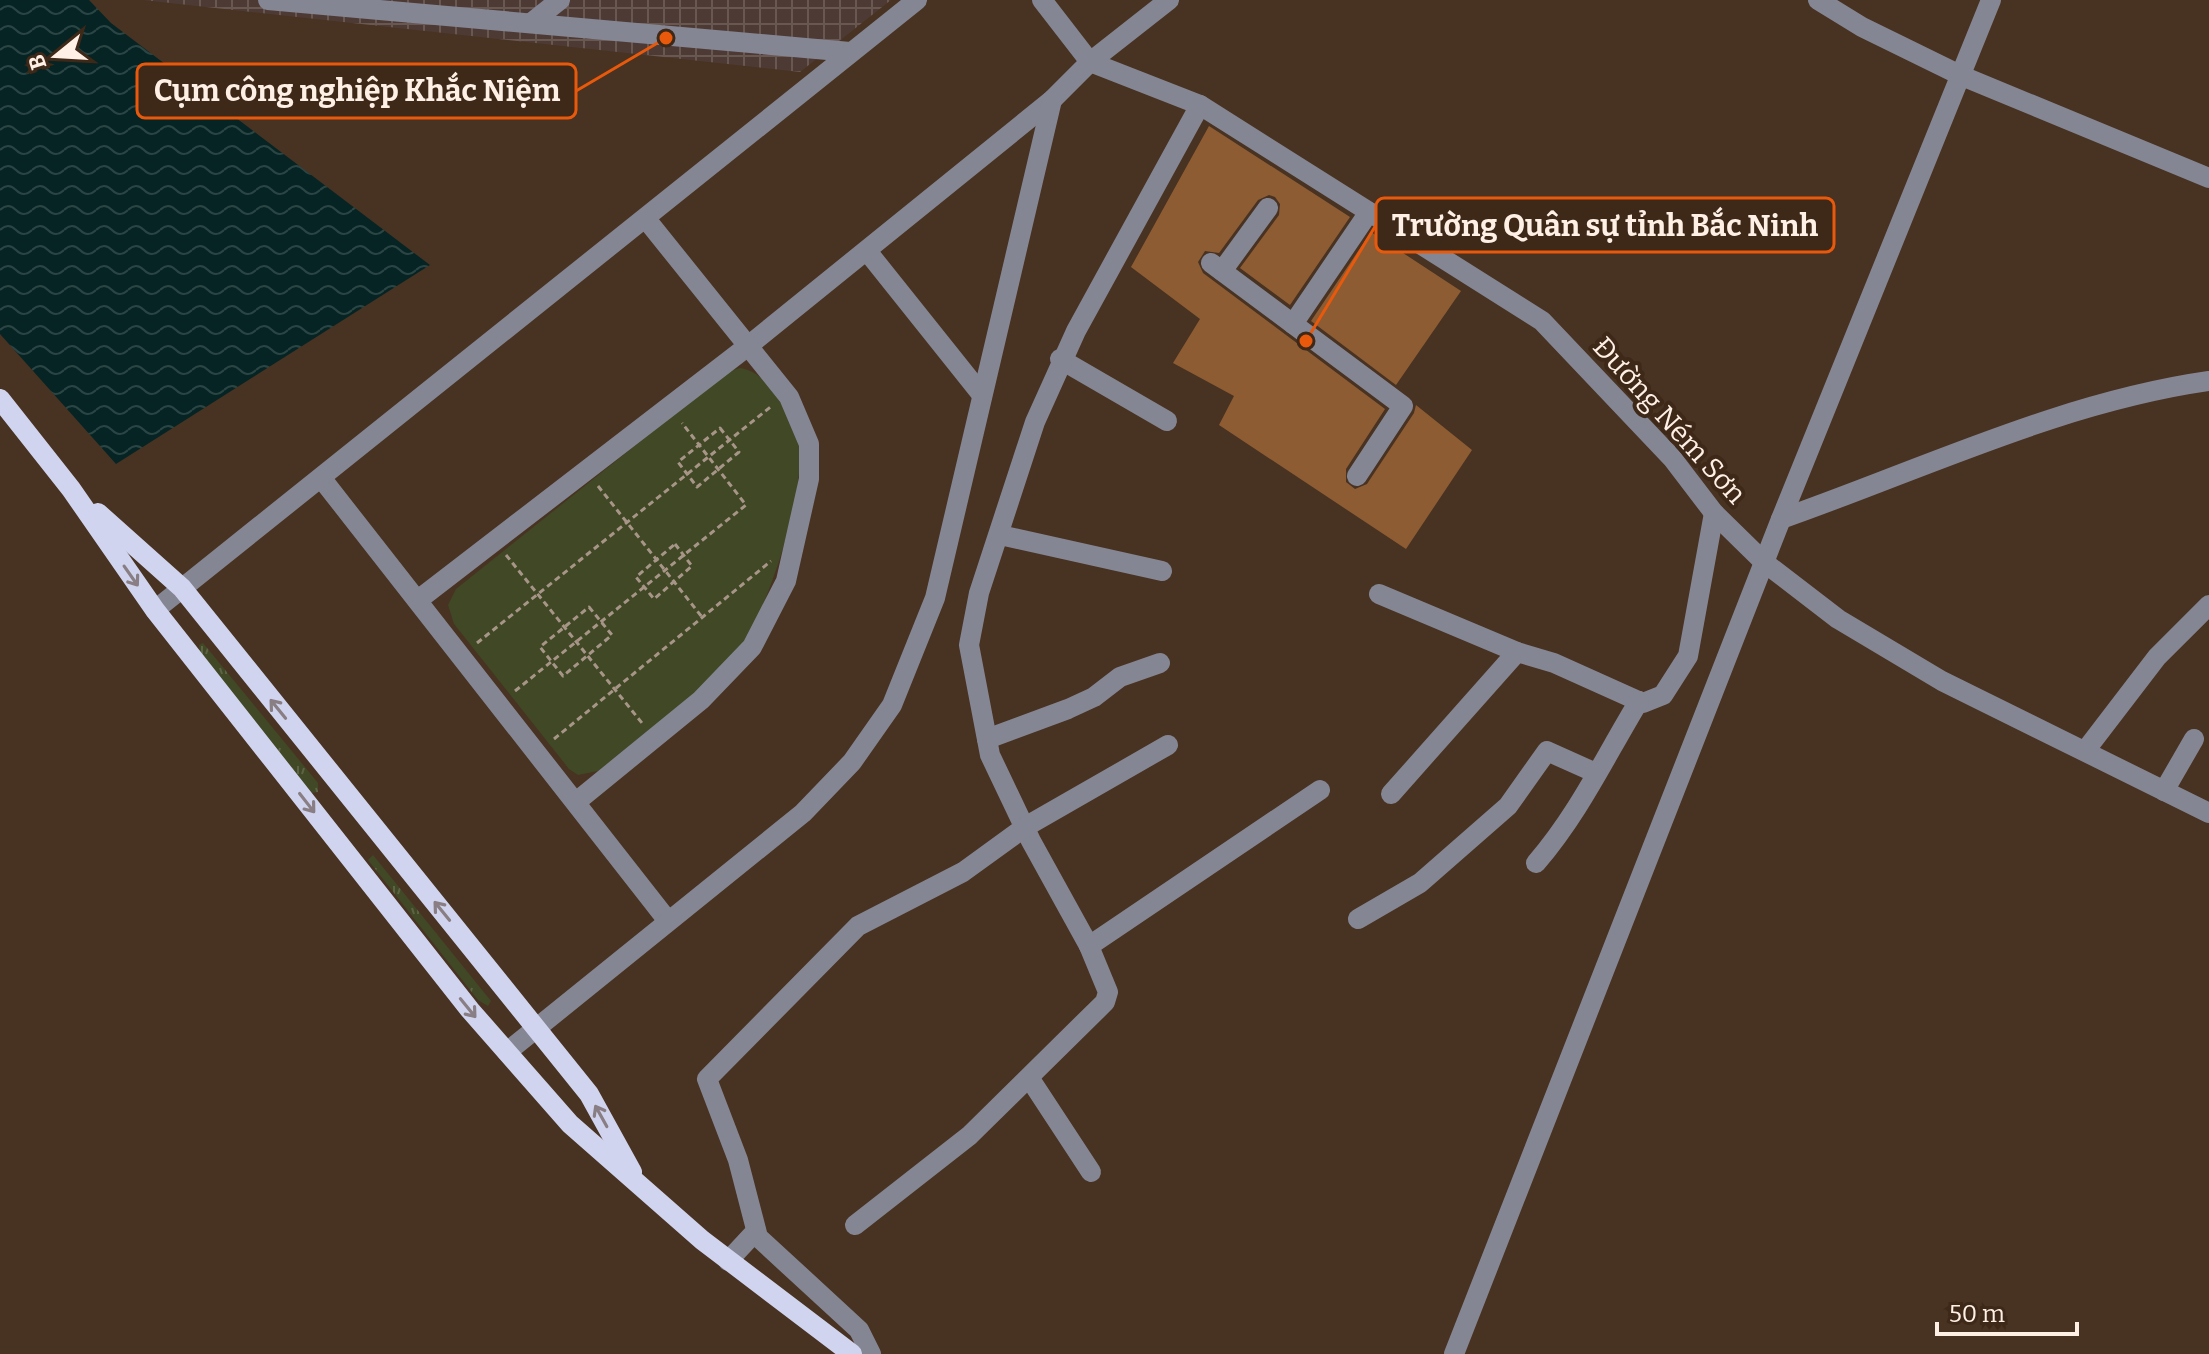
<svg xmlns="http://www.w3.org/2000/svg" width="2209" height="1354" viewBox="0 0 2209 1354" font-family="Bitter,serif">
  <defs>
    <pattern id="industrial-grid" width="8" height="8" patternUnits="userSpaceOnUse" patternTransform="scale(2)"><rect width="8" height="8" fill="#4e3a34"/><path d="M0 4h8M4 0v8" fill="none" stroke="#695751"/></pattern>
    <pattern id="grass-tufts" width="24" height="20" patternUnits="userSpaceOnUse" patternTransform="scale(2)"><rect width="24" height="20" fill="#404825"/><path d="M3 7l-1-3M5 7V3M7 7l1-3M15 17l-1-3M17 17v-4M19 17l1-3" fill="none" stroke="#5d6345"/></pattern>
    <pattern id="water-waves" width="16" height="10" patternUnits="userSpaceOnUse" patternTransform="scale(2)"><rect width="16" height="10" fill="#062424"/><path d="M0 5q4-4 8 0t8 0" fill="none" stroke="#2b4444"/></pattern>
  </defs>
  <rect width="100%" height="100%" fill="#483222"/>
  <!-- industrial -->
  <polygon fill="url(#industrial-grid)" points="143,0 891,0 800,72"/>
  <!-- grass -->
  <g fill="url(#grass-tufts)">
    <polygon points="203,643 318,783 318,792 312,793 200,652 199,645"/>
    <polygon points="373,855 491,1001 488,1006 478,1000 372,865 368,860"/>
  </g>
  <!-- park -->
  <path fill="#404825" d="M740 368C757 371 763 379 773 392 784 406 794 422 798 440 809 483 769 606 743 643 706 694 647 732 598 771L578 775 569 769 454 624 448 605 456 589 727 372Z"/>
  <!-- water -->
  <polygon fill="url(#water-waves)" points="0,0 89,0 111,23 430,265 116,464 0,334"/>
  <!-- building -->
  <g fill="#8e5c33">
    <polygon points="1209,126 1350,217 1290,305 1240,268 1279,215 1280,204 1275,197 1269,195 1258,200 1219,253 1205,251 1198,262 1203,273 1385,409 1346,469 1346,482 1355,489 1367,484 1414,413 1416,405 1472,450 1406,549 1219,425 1234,396 1173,363 1200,319 1131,267"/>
    <polygon points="1371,232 1461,291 1396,385 1311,321"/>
  </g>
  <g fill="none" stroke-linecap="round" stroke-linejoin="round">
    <!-- path -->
    <g stroke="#a79588" stroke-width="3" stroke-dasharray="6 4" stroke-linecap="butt">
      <polygon points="720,428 739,452 697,487 678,462"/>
      <polyline points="598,486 702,617"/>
      <polygon points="675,544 692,566 654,599 636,577"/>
      <polyline points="506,555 642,723"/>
      <polygon points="589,607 612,635 563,676 540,647"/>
      <polyline points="477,643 773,405"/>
      <polyline points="515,691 746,505 682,423"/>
      <polyline points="554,739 771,561"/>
    </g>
    <!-- minor -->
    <g stroke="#858693" stroke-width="20">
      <polyline points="268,0 850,52"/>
      <polyline points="1818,0 1862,27 1962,76 2209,178"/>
      <polyline points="531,23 560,0"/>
      <polyline points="1090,62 1200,105 1542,321 1672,458 1714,513 1765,563 1838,619 1942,681 2209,813"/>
      <polyline points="1090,62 1169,0"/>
      <polyline points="867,251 982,395"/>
      <polyline points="1211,263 1293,324"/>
      <polyline points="1222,271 1268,208"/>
      <polyline points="1060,359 1167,421"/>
      <polyline points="1357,476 1403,406 1293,324 1369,212"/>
      <polyline points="322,479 668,921"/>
      <path d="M1781 519C1921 470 2061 402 2209 381"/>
      <polyline points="1000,535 1162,571"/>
      <polyline points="1379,594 1517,652"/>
      <polyline points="418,600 748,346 1052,100 1090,62 1042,0"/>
      <polyline points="155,610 917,0"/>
      <polyline points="987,739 1068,709 1094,697 1120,677 1160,663"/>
      <polyline points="2085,751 2157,657 2209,605"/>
      <polyline points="2164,791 2194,739"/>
      <polyline points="1391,794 1517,652 1554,663 1643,703 1663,695 1688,656 1714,513"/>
      <polyline points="576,802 701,700 752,647 786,581 809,479 809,444 789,397 646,219"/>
      <path d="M1536 863C1579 813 1605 757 1639 701"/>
      <polyline points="1358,919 1420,883 1508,806 1547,751 1596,773"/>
      <polyline points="1089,946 1320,790"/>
      <polyline points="507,1052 803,813 852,762 892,705 935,598 1052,100"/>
      <polyline points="1030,1079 1091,1172"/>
      <polyline points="855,1225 970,1135 1105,1002 1108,992 1089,946 1031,841 990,755 969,645 979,593 1035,422 1076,331 1200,105"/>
      <polyline points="728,1261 756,1231"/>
      <polyline points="871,1354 859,1330 758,1237 738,1160 707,1079 858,926 963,872 1025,827 1168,745"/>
      <polyline points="1454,1354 1781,519 1991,0"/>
    </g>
    <!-- major -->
    <g stroke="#d1d4ee" stroke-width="20">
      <polyline points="0,399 71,489 155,610 470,1010 570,1124 702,1240 852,1354"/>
      <polyline points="98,513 182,588 589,1094 632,1172"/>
    </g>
  </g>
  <!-- one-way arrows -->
  <defs><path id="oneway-shaft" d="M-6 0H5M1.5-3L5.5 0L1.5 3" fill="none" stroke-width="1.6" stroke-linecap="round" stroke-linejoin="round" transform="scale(2)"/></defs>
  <g stroke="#887e83">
    <use href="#oneway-shaft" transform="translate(131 576) rotate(55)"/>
    <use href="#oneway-shaft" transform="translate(278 709) rotate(-129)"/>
    <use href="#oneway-shaft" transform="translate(307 803) rotate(52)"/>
    <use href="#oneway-shaft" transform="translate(442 911) rotate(-129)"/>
    <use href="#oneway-shaft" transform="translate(468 1008) rotate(51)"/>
    <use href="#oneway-shaft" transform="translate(601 1116) rotate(-119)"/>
  </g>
  <g text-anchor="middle" stroke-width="8" stroke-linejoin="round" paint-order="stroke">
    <!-- street labels -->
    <g font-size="28" fill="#fff0e6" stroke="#3e2818">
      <text transform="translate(1670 420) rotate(48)" y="10">Đường Ném Sơn</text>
    </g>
  </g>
  <!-- callouts -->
  <path fill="none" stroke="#e8590c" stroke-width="3" d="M666 38L576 91M1306 341L1376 225"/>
  <g fill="#e8590c" stroke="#3e2818" stroke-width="3">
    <circle cx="666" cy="38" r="8"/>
    <circle cx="1306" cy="341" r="8"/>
  </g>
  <g fill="#3e2818" stroke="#e8590c" stroke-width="3">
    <rect x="137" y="64" width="439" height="54" rx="8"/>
    <rect x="1376" y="198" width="458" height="54" rx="8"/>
  </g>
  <g font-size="30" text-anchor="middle" font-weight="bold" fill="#fff0e6">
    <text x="357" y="101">Cụm công nghiệp Khắc Niệm</text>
    <text x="1605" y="236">Trường Quân sự tỉnh Bắc Ninh</text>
  </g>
  <!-- north arrow -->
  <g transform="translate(56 56) rotate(252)" stroke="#3e2818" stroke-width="6" paint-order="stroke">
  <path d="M0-6L14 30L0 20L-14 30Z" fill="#fff0e6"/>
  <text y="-12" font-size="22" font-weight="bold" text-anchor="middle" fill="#fff0e6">B</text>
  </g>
  <!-- scale -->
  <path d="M1937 1322v12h140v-12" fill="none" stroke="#fff0e6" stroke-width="4"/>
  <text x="1949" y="1322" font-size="24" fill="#fff0e6" stroke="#3e2818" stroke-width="6" paint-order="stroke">50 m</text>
</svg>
